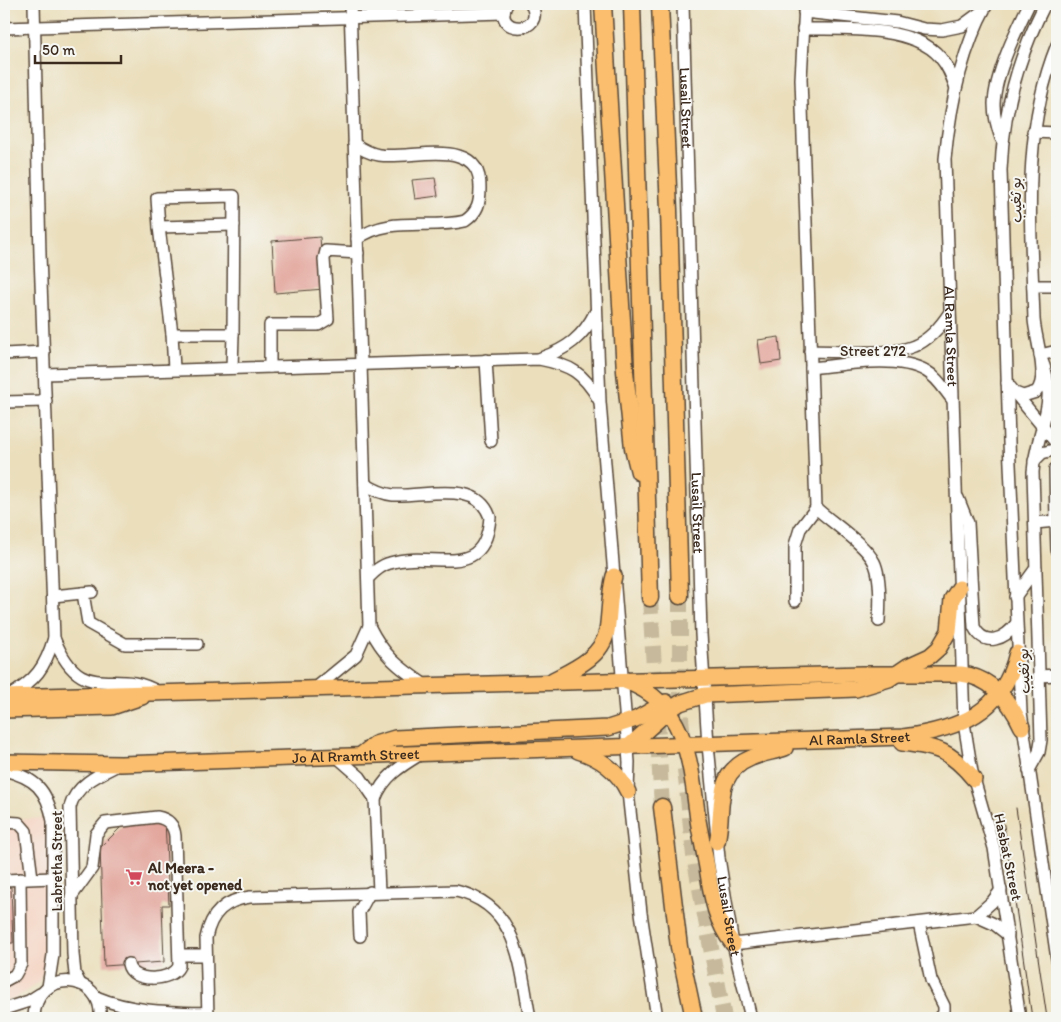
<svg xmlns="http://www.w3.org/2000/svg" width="1061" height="1022" viewBox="0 0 1061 1022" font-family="Itim,'Playpen Sans Arabic',sans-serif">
  <rect width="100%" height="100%" fill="#f6f6f2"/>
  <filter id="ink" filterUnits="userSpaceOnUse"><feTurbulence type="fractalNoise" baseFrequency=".02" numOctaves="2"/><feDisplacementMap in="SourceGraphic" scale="10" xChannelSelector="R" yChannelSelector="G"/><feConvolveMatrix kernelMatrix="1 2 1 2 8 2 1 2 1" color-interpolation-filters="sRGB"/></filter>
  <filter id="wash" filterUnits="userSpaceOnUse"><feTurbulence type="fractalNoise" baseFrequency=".0096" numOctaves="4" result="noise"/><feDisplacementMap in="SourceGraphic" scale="20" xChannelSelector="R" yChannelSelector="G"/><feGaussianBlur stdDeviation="1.12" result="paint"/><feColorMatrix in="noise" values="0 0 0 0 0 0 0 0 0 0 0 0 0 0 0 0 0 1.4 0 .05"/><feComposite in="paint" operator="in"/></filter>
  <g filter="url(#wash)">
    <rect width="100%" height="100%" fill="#eadebb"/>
    <!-- built -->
    <polygon fill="#f4d3c1" points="46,818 50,958 39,982 14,999 4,999 4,820"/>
    <g id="blocks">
      <!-- building -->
      <g fill="#e3a79e">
        <polygon points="435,178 438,196 415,199 412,180"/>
        <polygon points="320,237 324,289 275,293 272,241"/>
        <polygon points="779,337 781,361 761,364 758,340"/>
        <polygon points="165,820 169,905 162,905 164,962 104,966 100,848 126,822"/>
        <polygon points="11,887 13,943 4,943 4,888"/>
      </g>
    </g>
  </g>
  <g filter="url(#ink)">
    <use href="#blocks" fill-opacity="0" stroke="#554536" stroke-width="1"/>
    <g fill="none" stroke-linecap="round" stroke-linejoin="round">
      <!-- highway-tunnel -->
      <g stroke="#c7ba9c" stroke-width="16" stroke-dasharray="16 8" stroke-linecap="butt">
        <polyline points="680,596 680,707 683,739"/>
        <polyline points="650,598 662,807"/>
        <polyline points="685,769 694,856 724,1018"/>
      </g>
      <!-- minor casing -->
      <g stroke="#554536" stroke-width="14">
        <g id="minor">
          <path d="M34 4 40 255 54 638C82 708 114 665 158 692"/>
          <path d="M507 4C490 35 548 35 531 4"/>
          <polyline points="585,4 600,402 629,762 628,792 641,913 657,1018"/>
          <path id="s1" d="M683 4 701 634 708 745 719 858 733 944 751 1018"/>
          <path id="s2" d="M987 4C961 51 950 106 945 159L964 723 972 772 994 848 1020 1018"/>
          <path d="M1045 4C1018 57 1003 111 1001 170L1009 442 1021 712 1057 959"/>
          <polyline points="804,12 897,22 924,29 942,30 962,26 981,12"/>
          <polyline points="4,28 504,13"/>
          <path d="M803 29C842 29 913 25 940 57 948 66 952 77 956 88"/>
          <polyline points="1033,132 1057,133"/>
          <path d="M1001 138C997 127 994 115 994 104 995 74 1016 31 1029 4"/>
          <path d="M354 144C362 149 370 154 379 155 413 160 481 135 480 188 480 203 478 212 465 221 429 230 389 215 357 239"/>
          <polyline points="159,227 234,225"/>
          <polyline points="1033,286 1057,286"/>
          <polyline points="172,334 159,227 157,198 234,196 233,334"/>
          <path d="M810 351C836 351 892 356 914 346 929 340 941 326 950 312"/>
          <polyline points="4,354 44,352"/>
          <polyline points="1040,355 1057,351"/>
          <path d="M541 358C567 349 583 337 595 313"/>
          <polyline points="486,360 491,441"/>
          <polyline points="270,367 270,325 318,325 328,319 324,259 326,251 358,253"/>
          <path d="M811 368C843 365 897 354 926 371 937 377 944 389 952 399"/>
          <polyline points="174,369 172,334 233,334 232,368"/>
          <path d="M45 374 539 359C570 365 583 372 599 400"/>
          <path d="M1007 383 1015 393 1023 396 1036 392C1050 378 1035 338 1034 319 1031 226 1021 133 1057 45"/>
          <polyline points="1015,393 1057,444"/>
          <polyline points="4,402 46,401"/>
          <polyline points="1034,461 1042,453 1057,449"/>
          <path d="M365 484C373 489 383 494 393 495 424 497 477 479 490 517 485 584 432 549 390 563 381 565 374 572 368 578"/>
          <path d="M958 498 968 523 974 627C985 648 1005 639 1016 624"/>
          <path d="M816 508C831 522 866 545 874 562 881 576 880 605 879 621"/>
          <polyline points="1056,521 1057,550"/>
          <polyline points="1035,523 1056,521 1055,469"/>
          <polyline points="83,593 88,623 125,644 197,644"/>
          <polyline points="53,596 92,592"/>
          <polyline points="1015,597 1036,568"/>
          <polyline points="795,601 795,545 800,529 816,508 801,79 805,4"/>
          <path d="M369 626C384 656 398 667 425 685"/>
          <polyline points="1039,676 1057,675"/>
          <polyline points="317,687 356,655 369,626 350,4"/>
          <path d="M8 697C36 680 45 668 54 638"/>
          <polyline points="336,756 360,777 375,799 379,892"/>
          <path d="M4 770C35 778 47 789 53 821V955L48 987"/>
          <path d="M1029 770 1039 752 1041 740 1033 472C1036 430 1060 402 1041 358"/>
          <path d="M375 799C384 776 401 766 421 754"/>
          <polyline points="4,822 19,823 26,831 32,878"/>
          <polyline points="4,880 53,878"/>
          <path d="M71 897 92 868 96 834 105 823 157 817C168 819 174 825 175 836L179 966C172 982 131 983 128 964"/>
          <polyline points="976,916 992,902 1001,890"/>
          <polyline points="919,923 931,980 944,1006 944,1014 939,1018"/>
          <polyline points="360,936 359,912 370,892"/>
          <polyline points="733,944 976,916 994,924 1008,935"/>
          <polyline points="180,955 206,955"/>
          <polyline points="4,981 15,975 21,964 20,879"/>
          <path d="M80 984 75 974 73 954 70 807C76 784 100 774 120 764"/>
          <path d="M96 997C132 1012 169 1012 208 1013"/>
          <polyline points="4,1009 29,1001 40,994"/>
          <path d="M34 1018C35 967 104 972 100 1018"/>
          <polyline points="126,1018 144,1011"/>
          <path d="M208 1018 206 938C211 913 225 900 250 897L456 891C519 905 520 966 530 1018"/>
        </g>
      </g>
      <!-- major casing -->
      <g stroke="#554536" stroke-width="18">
        <g id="major">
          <path d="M553 680C574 669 602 657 607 631 610 612 609 594 614 576"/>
          <path d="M627 682C687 703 691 766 698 820 701 838 705 855 708 873 712 899 716 922 733 944"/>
          <path d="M4 697 862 674H961C991 677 1010 701 1022 727"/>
          <polyline points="4,710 112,707 142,697"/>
          <path d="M902 743C938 747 951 751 974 779"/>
          <polyline points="628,747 668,711 680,703 705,695 856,689 889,679 908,666 930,656 939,648 949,631 952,599 959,588"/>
          <path d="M578 751C601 758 618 771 628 792"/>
          <polyline points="361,755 375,744 395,738 608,728 636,719 666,702"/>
          <path id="s3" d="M4 762 121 764 903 737C959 729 1003 713 1017 653"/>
          <path d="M717 842C725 809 712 774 751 758 762 753 774 752 785 748"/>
        </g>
      </g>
      <!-- highway casing -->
      <g stroke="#554536" stroke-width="19">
        <g id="highway">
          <polyline points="603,4 625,371 633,448 639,472"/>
          <polyline points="632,4 650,598"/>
          <polyline points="660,4 669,210 680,596"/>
          <polyline points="662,807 679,947 694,1018"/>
        </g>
      </g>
      <!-- minor -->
      <use href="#minor" stroke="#fff" stroke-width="11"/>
      <!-- major -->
      <use href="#major" stroke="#fabe6e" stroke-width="15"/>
      <!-- highway -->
      <use href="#highway" stroke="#fabe6e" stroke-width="16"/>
      <!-- tram -->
      <g stroke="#3b2a1e" stroke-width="1">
        <polyline points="1016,808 1047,1018"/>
        <polyline points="1002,812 1032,1018"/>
      </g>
    </g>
  </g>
  <!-- icons -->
  <defs>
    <g id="supermarket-bare" transform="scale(1.35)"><path d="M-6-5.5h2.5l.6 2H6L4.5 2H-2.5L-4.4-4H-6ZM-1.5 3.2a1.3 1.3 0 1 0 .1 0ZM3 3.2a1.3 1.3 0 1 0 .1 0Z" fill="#d1495b" stroke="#f6f6f2" stroke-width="2.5" paint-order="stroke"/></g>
  </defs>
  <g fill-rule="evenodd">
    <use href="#supermarket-bare" x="134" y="877"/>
  </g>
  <g text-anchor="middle" stroke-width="4" stroke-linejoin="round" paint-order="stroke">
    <!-- street labels -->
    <g font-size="15" fill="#3b2a1e" stroke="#f6f6f2">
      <text dy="5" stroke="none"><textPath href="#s1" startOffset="104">Lusail Street</textPath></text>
      <text transform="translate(1016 200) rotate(-91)" y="5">بو ثغيب</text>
      <text dy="5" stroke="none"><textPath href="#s2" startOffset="339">Al Ramla Street</textPath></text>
      <text x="873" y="356">Street 272</text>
      <text dy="5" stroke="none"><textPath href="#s1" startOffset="509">Lusail Street</textPath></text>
      <text transform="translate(1024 671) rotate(-92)" y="5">بو ثغيب</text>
      <text dy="5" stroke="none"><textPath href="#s3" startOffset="856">Al Ramla Street</textPath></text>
      <text dy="5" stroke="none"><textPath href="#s3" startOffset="352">Jo Al Rramth Street</textPath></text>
      <text transform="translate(1008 857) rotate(78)" y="5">Hasbat Street</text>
      <text transform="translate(57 861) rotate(-90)" y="5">Labretha Street</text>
      <text dy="5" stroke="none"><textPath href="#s1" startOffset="914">Lusail Street</textPath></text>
    </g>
    <!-- poi labels -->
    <g font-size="15" font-weight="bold" fill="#3b2a1e" stroke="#f6f6f2" text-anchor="start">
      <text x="148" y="873">Al Meera -<tspan x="148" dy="17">not yet opened</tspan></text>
    </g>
  </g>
  <!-- margin -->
  <rect width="1061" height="1022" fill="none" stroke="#f6f6f2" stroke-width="20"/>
  <!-- scale -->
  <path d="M35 55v8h86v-8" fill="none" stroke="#3b2a1e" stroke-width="2.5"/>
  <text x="42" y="55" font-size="15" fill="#3b2a1e" stroke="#f6f6f2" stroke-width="4" paint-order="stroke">50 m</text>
</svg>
